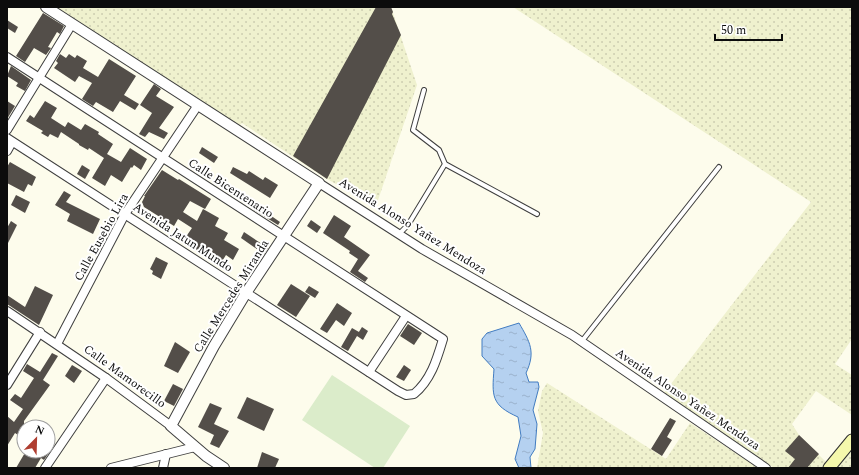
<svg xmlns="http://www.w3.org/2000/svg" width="859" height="475" viewBox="0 0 859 475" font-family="Spectral,serif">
  <defs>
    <pattern id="farmland-dots" width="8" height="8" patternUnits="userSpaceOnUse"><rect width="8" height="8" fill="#eff1ce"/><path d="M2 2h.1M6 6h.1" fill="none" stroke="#cccdb0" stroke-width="1.8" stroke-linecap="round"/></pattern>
    <pattern id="water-ripples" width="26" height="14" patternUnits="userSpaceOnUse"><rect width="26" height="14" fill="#b5d1f0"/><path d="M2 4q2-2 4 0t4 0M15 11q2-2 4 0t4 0" fill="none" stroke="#9ab2cd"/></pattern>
  </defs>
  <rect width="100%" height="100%" fill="#fdfcec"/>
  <!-- farmland -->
  <g fill="url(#farmland-dots)">
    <polygon points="52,7 391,7 417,85 376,206 327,179 242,123 238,127"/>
    <polygon points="513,7 852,7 852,339 835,364 852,375 852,415 816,391 792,424 799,435 827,463 822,468 774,468 664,393 811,202"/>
    <polygon points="547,383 666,459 690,423 758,468 537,468 543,433 538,411 542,391"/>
    <polygon points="852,450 852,468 837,468"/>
  </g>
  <!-- pitch -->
  <polygon fill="#dbecca" points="332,375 410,426 383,468 375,468 302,420"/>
  <!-- water -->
  <path fill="url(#water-ripples)" stroke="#427cc1" d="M519 323C530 342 536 352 526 373L529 382H538L539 387 533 410 537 424 535 449 530 457 531 468H519L515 459 521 436 518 417C491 405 492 396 494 369L482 356V339L487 333Z"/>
  <!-- building -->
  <g fill="#534e49">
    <polygon points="376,7 391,7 393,12 392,14 401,35 327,179 293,156"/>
    <polygon points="43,13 64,26 60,34 57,32 48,47 51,48 46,55 34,48 25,62 16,56"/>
    <polygon points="7,20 18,27 15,33 7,28"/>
    <polygon points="60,54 66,58 69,54 75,58 77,55 87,61 83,68 98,77 109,59 136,76 124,95 139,104 135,110 120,101 113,112 96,102 93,106 82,99 92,83 79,76 75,82 54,68 58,63 56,61"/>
    <polygon points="11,66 31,80 25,91 16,86 18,83 7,76"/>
    <polygon points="154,84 161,89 156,96 174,107 159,128 168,133 164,139 149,132 145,137 139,134 152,113 140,105"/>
    <polygon points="7,101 15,106 7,119"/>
    <polygon points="45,101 57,108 51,118 65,127 68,122 81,130 85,124 99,132 98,134 113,144 107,154 121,162 130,148 147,159 141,170 134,165 132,168 131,167 122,182 111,175 105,186 92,178 104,158 89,148 88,150 79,145 79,144 61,132 58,138 50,134 48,137 41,133 43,131 26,121 30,115 34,118"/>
    <polygon points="202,147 218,157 214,163 199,153"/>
    <polygon points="10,162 36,177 32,186 28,184 24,192 7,183 7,167"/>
    <polygon points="82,165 90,170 85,179 77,174"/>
    <polygon points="233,167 247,174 249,171 263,180 265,177 278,185 270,198 230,173"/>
    <polygon points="162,170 178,180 179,179 211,199 205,209 190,201 183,212 197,221 203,209 219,218 215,226 228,233 224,240 239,249 233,260 226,255 219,266 183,241 192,228 178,219 174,226 144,207 142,202 145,196 144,196"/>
    <polygon points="64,191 71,195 66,202 100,219 93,234 67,221 70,214 55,205"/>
    <polygon points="16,195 30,202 25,213 11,205"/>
    <polygon points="257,206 280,222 278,225 254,210"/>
    <polygon points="334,215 351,226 344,237 370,255 358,271 368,278 365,282 350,272 358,259 349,253 350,251 323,233"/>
    <polygon points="311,220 321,227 317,233 307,226"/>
    <polygon points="11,221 17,225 7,245 7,228"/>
    <polygon points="244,232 268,248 264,254 241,238"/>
    <polygon points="156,257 168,263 161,279 152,274 153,271 150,269"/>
    <polygon points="291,284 310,296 296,317 277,305"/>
    <polygon points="35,286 53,295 39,325 7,304 7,295 25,307"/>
    <polygon points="309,286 319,292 315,298 305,292"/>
    <polygon points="337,303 352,313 344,326 336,320 327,333 320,329"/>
    <polygon points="408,324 422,333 414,345 400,336"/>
    <polygon points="362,327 368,331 363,340 357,336 348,351 341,347 352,328 359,332 357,335"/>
    <polygon points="175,342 190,352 178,373 164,366"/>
    <polygon points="52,353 58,356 43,380 50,385 24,421 24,439 15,433 7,446 7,416 14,422 23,409 10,400 15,394 21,398 34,378 23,371 27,364 40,372"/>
    <polygon points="72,365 82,371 74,383 65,376"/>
    <polygon points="404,365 411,370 404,381 396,377"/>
    <polygon points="173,384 183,389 174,406 164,401"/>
    <polygon points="247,397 274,409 264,431 237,418"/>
    <polygon points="210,403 222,408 214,424 229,431 219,448 210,444 214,435 198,427"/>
    <polygon points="670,418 676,421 667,437 672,440 662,456 651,449"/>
    <polygon points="799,435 819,454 807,468 788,468 795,459 785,451"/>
    <polygon points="26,451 45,451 48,454 44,460 41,458 35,468 16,468"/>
    <polygon points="262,452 279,459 275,468 257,468"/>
  </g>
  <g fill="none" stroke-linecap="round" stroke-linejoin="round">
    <!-- service casing -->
    <g stroke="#3f3f3f" stroke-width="6">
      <g id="service">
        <polyline points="424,90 413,130 439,150 445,164 537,214"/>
        <polyline points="399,234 408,225 445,164"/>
        <polyline points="582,341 719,167"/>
      </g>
    </g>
    <!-- minor casing -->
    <g stroke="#3f3f3f" stroke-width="10">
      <g id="minor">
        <path d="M7 57 443 339C437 359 431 380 414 394L406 395 398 391 7 138"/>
        <polyline points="7,130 72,24"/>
        <polyline points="7,151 12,142"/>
        <polyline points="319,183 422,249 572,335 766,468"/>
        <polyline points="7,311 106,378 171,426"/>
        <polyline points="57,344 125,214 198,105"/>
        <polyline points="369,372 406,316"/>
        <polyline points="7,385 40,332"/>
        <polyline points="45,468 106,378"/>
        <polyline points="111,468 195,447"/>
        <polyline points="163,468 166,454"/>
      </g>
    </g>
    <!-- tertiary casing -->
    <g stroke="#3f3f3f" stroke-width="12">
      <polyline id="tertiary" points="46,7 319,183 246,293 214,346 171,426 206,456 224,468"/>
    </g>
    <!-- secondary casing -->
    <g stroke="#2e2e2e" stroke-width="13">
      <polyline id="secondary" points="829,468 852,440"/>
    </g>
    <!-- service -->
    <use href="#service" stroke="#fff" stroke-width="4"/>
    <!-- minor -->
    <use href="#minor" stroke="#fff" stroke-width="8"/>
    <!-- tertiary -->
    <use href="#tertiary" stroke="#fff" stroke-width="10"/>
    <!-- secondary -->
    <use href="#secondary" stroke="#f5f8ac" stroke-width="11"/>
  </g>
  <g text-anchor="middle" stroke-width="4" stroke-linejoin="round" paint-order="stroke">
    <!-- street labels -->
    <g font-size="12" fill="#0c0c0c" stroke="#fff">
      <text transform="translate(231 188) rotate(33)" y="4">Calle Bicentenario</text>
      <text transform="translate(413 226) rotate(32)" y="4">Avenida Alonso Yañez Mendoza</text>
      <text transform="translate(101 237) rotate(-61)" y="4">Calle Eusebio Lira</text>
      <text transform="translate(183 237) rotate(33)" y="4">Avenida Jatun Mundo</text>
      <text transform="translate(231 296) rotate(-58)" y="4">Calle Mercedes Miranda</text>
      <text transform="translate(125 376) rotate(36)" y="4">Calle Mamorecillo</text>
      <text transform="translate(688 399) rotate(34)" y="4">Avenida Alonso Yañez Mendoza</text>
    </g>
  </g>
  <!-- border -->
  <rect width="859" height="475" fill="none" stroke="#0c0c0c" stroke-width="16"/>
  <!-- north arrow -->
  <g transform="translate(36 439) rotate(23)"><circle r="19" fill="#ffffff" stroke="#9e9e9e"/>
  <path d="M0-3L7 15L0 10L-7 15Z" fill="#af3d30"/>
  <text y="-6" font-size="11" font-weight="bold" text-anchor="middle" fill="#0c0c0c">N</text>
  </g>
  <!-- scale -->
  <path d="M715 34v6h67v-6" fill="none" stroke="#0c0c0c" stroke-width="2"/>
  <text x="721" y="34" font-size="12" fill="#0c0c0c" stroke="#ffffff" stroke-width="3" paint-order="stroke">50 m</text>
</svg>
